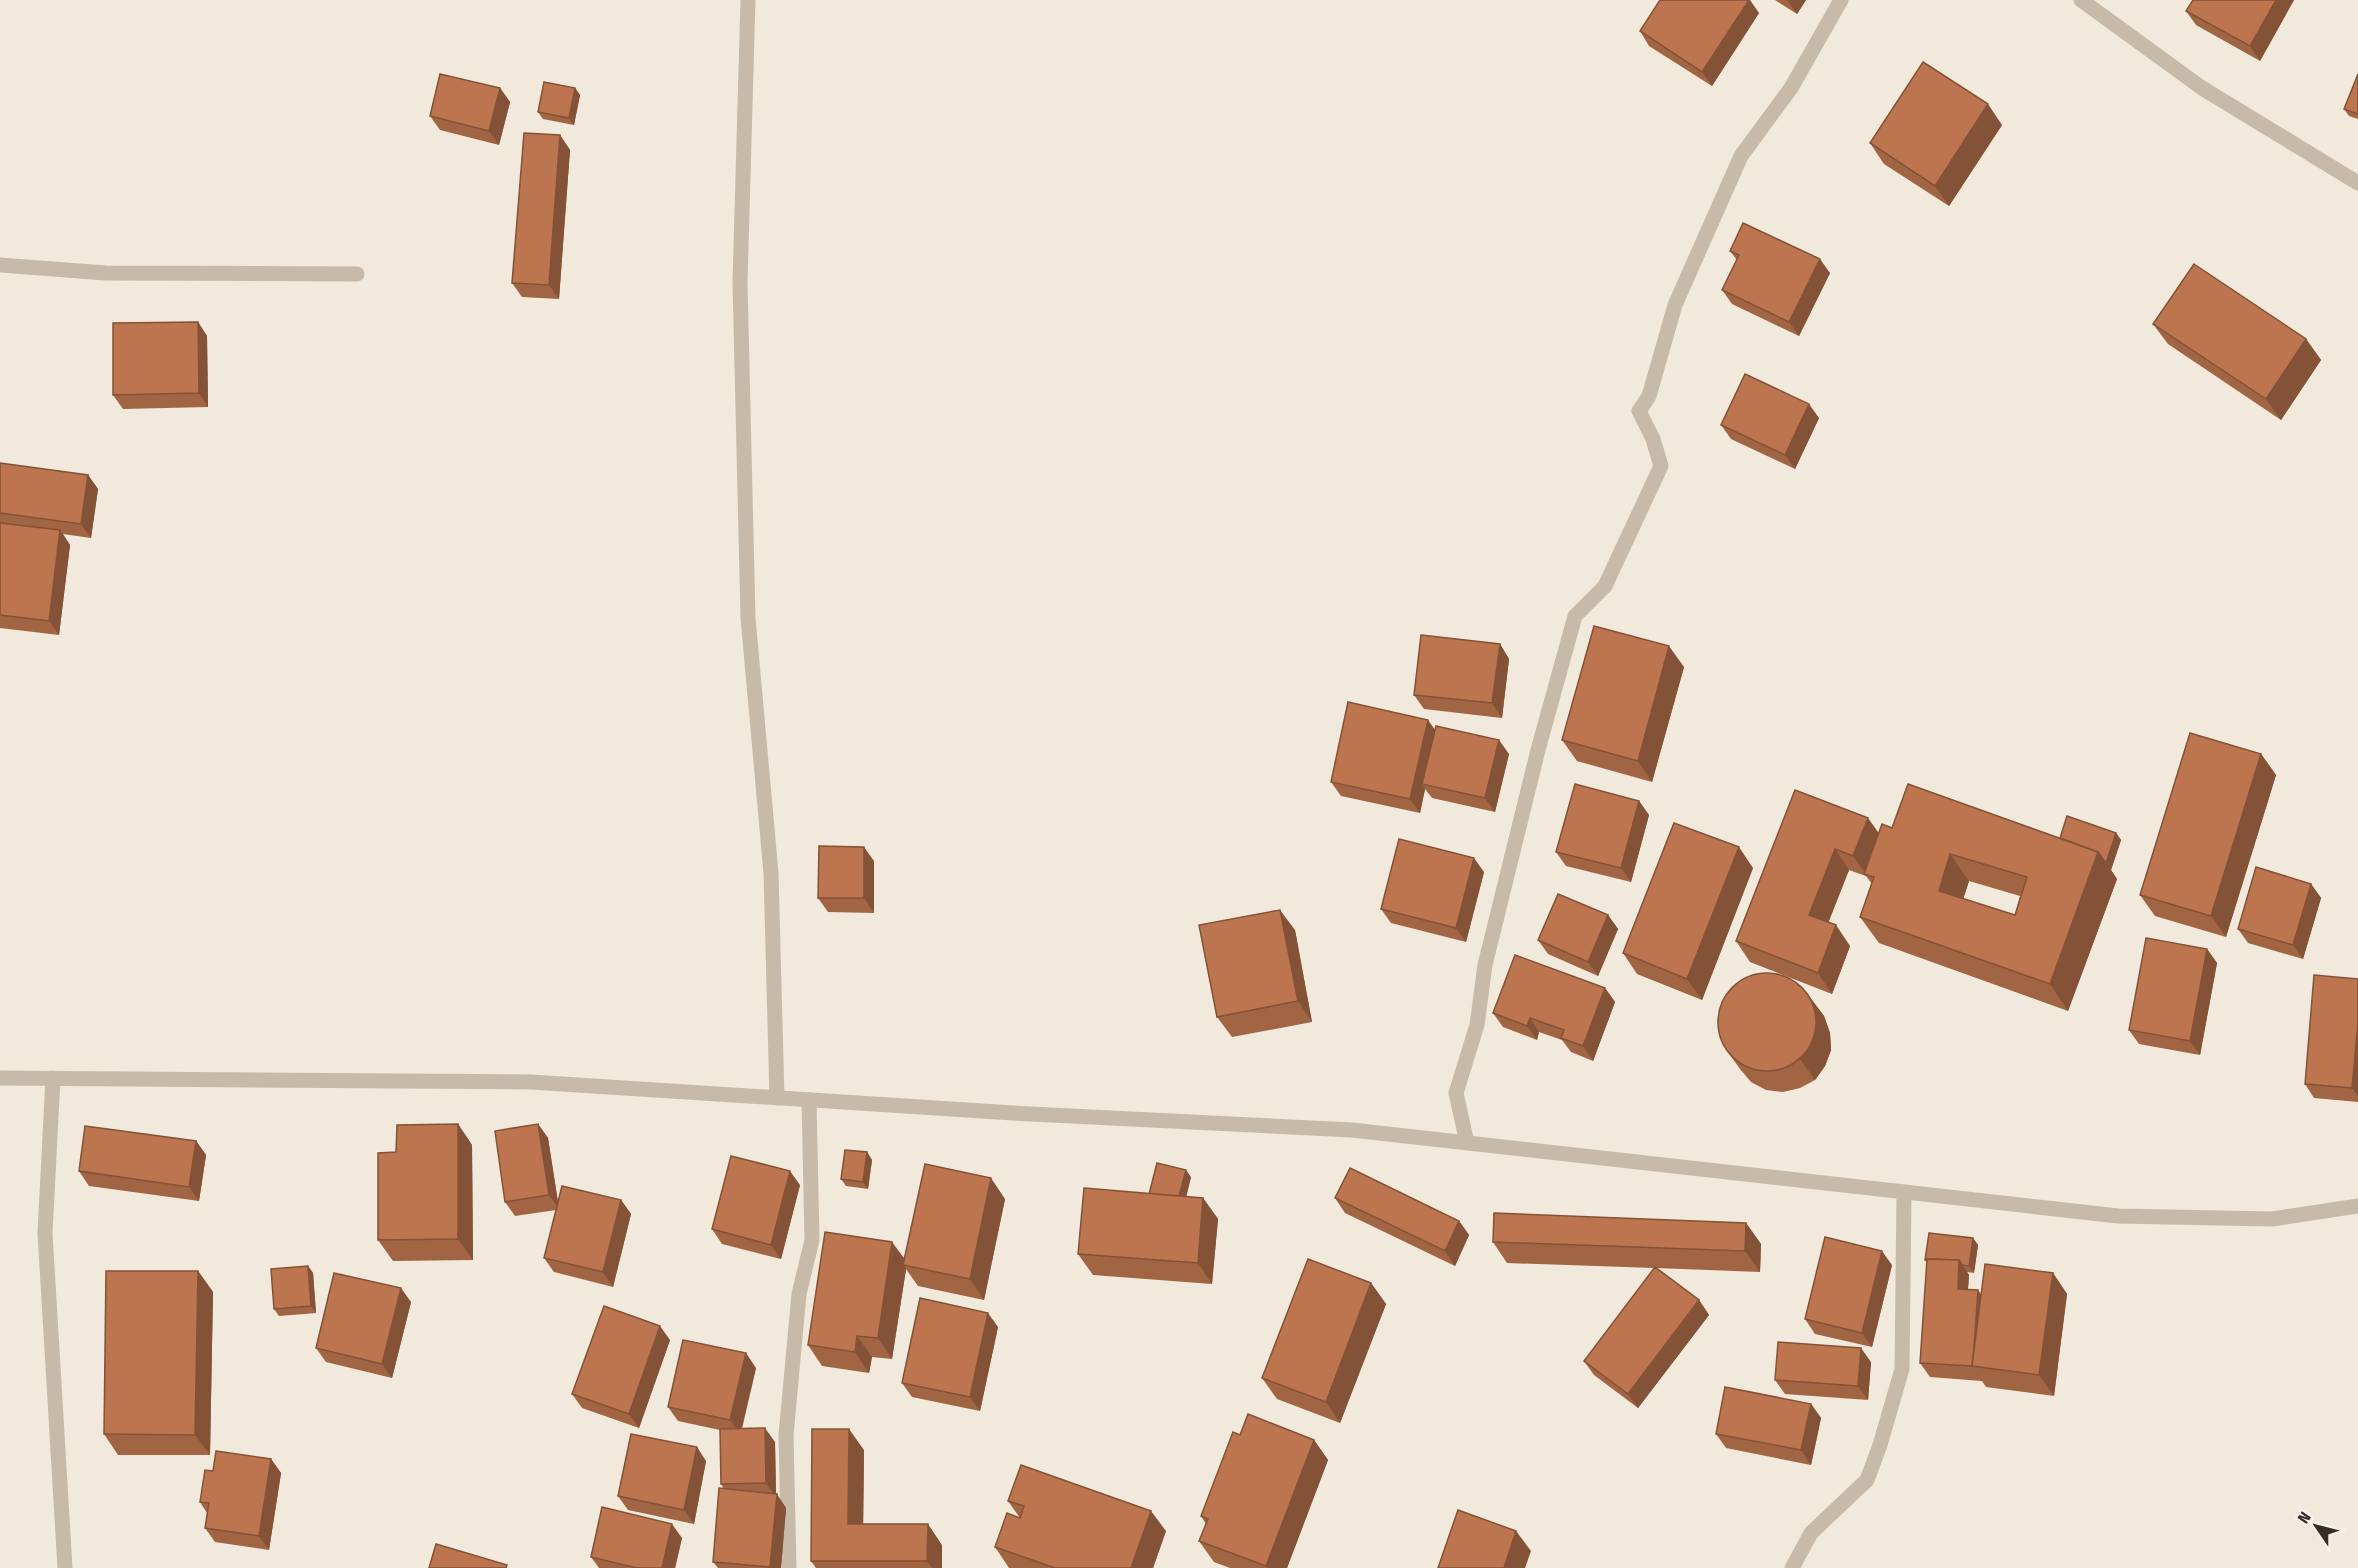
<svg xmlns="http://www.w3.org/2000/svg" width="2358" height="1568" viewBox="0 0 2358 1568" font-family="'Fira Sans Condensed',sans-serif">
  <rect width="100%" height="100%" fill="#f0e9dc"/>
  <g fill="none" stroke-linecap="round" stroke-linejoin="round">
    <!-- minor -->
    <g stroke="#c7baa9" stroke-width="15">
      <polyline points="748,0 740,282 748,618 771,873 777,1098"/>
      <polyline points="2081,0 2202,88 2358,183"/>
      <polyline points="0,265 106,273 357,274"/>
      <polyline points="0,1078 531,1082 1013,1113 1352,1130 2118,1216 2272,1219 2358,1206"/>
      <polyline points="53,1078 45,1233 65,1568"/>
      <polyline points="1467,1143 1456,1093 1477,1025 1485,965 1538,750 1575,616 1605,586 1661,466 1653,439 1639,411 1649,396 1675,305 1741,156 1791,88 1841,0"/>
      <polyline points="789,1568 786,1435 799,1294 812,1240 809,1100"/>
      <polyline points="1792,1568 1811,1533 1867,1480 1880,1445 1902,1369 1904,1192"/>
    </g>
  </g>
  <!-- wall -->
  <g fill="#a26543" fill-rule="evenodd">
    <polygon points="1775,0 1806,0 1797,14"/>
    <polygon points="2193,0 2294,0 2260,61 2196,25 2186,11"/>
    <polygon points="1759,13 1712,86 1649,46 1640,31"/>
    <polygon points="2358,74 2358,119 2349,116 2344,109"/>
    <polygon points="500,88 510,102 499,145 440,130 430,116"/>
    <polygon points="575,88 580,95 574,125 543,119 538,112"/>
    <polygon points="2002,125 1949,206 1884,164 1870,143"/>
    <polygon points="560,135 570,150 559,299 522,297 512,283"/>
    <polygon points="1730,251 1830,273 1799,336 1732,304 1722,290 1737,260"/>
    <polygon points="198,322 207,336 208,407 123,409 113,395"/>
    <polygon points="2153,324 2306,339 2321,360 2281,420 2168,344"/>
    <polygon points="1819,418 1795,469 1731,439 1721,425"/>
    <polygon points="0,463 88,475 98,489 91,538 63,534 70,545 59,635 0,628"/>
    <polygon points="1500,644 1509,659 1502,718 1424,709 1414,695"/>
    <polygon points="1684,667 1652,782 1577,761 1562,740"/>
    <polygon points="1435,730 1509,754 1495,812 1432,798 1425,789 1420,813 1341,796 1331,782"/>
    <polygon points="2261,754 2276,775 2226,937 2155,916 2140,895"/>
    <path d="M1795 790 1879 833 1892 828 2060 838 2116 833 2121 840 2111 870 2117 879 2068 1011 1879 943 1860 917 1872 884 1866 876 1849 870 1828 923 1850 946 1832 994 1750 962 1736 941ZM1969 881 2020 896 2015 915 1963 899Z"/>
    <polygon points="1639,801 1649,815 1631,882 1566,866 1556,852"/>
    <polygon points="874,861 874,913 828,912 818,898"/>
    <polygon points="1753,868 1702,1000 1637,974 1623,953"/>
    <polygon points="1484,872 1466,942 1391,923 1381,909"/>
    <polygon points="2311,884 2321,898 2303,959 2248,943 2238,929"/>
    <polygon points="1608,915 1618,929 1598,976 1548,954 1538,940"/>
    <polygon points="1295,930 1312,1022 1232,1037 1217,1017"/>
    <polygon points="2207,949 2217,963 2200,1055 2139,1044 2129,1030"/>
    <polygon points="2358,979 2358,1102 2314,1098 2305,1084"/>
    <polygon points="1605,988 1615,1002 1593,1061 1571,1052 1562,1040 1539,1032 1537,1040 1503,1027 1493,1013"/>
    <polygon points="1809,996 1824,1016 1830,1033 1831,1050 1825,1066 1815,1080 1800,1088 1783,1092 1766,1090 1751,1082 1740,1069 1725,1048"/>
    <polygon points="458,1124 472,1145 473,1260 393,1261 378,1240"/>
    <polygon points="538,1124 548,1138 558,1202 621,1200 631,1214 613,1287 554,1272 544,1258 556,1210 515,1216 505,1202"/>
    <polygon points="196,1141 206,1155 199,1201 89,1186 79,1171"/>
    <polygon points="867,1152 872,1160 868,1189 846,1186 841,1179"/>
    <polygon points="1191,1177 1186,1197 1203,1198 1218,1219 1212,1284 1093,1275 1078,1254 1149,1194"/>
    <polygon points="800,1185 781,1259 722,1244 712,1229"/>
    <polygon points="1335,1198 1459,1221 1469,1235 1455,1266 1345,1213"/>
    <polygon points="1005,1199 984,1300 918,1286 906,1269 892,1359 872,1357 869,1373 822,1366 808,1345 905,1259"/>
    <polygon points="1746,1223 1761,1244 1760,1272 1656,1268 1699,1300 1709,1315 1638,1408 1594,1375 1584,1361 1654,1268 1507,1263 1493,1242"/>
    <polygon points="1973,1238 1978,1245 1974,1273 1967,1272 1969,1275 1968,1289 1981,1294 2053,1273 2067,1294 2054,1396 1986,1387 1982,1381 1930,1377 1920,1363 1927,1263 1925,1260"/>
    <polygon points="1892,1265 1872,1347 1815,1334 1805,1319"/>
    <polygon points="308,1266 313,1273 316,1313 279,1316 274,1309"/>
    <polygon points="198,1271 213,1292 210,1455 118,1455 104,1434"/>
    <polygon points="1371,1283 1386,1304 1340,1423 1277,1399 1262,1378"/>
    <polygon points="411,1302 392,1378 326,1362 316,1348"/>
    <polygon points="998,1327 980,1411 912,1397 902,1383"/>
    <polygon points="670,1340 639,1428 582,1408 572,1394"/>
    <polygon points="1871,1362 1868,1400 1785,1394 1775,1380"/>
    <polygon points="756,1368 742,1429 775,1442 776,1494 786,1508 781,1568 718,1568 713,1562 724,1489 721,1484 720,1430 678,1421 668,1407"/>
    <polygon points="1811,1404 1821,1418 1811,1465 1726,1448 1716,1434"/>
    <polygon points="1240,1435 1314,1440 1328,1460 1287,1568 1230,1568 1214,1562 1199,1541 1206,1524 1201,1516"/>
    <polygon points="864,1450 863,1524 942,1545 942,1568 816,1568 811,1561"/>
    <polygon points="271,1459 281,1473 269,1550 215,1542 205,1528 207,1513 200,1502"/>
    <polygon points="706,1461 694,1524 628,1510 618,1496"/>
    <polygon points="1008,1501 1166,1531 1153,1568 1009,1568 995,1547 1020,1518"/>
    <polygon points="682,1538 675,1568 599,1568 591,1557"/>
  </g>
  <!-- shaded-wall -->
  <g fill="#845237">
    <polygon points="1749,0 1750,0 1759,13 1712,86 1702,72"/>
    <polygon points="1787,0 1806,0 1797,14"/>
    <polygon points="2276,0 2294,0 2260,61 2250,46"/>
    <polygon points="500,88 510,102 499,145 489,131"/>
    <polygon points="575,88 580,95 574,125 569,118"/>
    <polygon points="1988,104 2002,125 1949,206 1935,186"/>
    <polygon points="560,135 570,150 559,299 549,285"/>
    <polygon points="1820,259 1830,273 1799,336 1789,322"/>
    <polygon points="198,322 207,336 208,407 199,393"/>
    <polygon points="2306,339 2321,360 2281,420 2266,399"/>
    <polygon points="1809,404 1819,418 1795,469 1785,455"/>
    <polygon points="88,475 98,489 91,538 81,524"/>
    <polygon points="60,530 70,545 59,635 49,621"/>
    <polygon points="1500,644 1509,659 1502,718 1492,703"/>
    <polygon points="1669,646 1684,667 1652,782 1638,761"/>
    <polygon points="1428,720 1438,734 1422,784 1425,789 1420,813 1410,799"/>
    <polygon points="1499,740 1509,754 1495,812 1485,798"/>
    <polygon points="2261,754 2276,775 2226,937 2211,916"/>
    <polygon points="1639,801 1649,815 1631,882 1621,868"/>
    <polygon points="1868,818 1883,839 1866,874 1853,856"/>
    <polygon points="2116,833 2121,840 2111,870 2117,879 2068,1011 2050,984 2098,852"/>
    <polygon points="864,847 874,861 874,913 864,898"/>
    <polygon points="1739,847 1753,868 1702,1000 1687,979"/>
    <polygon points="1835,849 1849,870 1823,936 1809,915"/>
    <polygon points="1950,854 1969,881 1957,918 1939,891"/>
    <polygon points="1474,858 1484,872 1466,942 1456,928"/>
    <polygon points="2311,884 2321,898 2303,959 2293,945"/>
    <polygon points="1280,910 1295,930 1312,1022 1298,1001"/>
    <polygon points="1608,915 1618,929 1598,976 1588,962"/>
    <polygon points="1836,925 1850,946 1832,994 1818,973"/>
    <polygon points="2207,949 2217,963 2200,1055 2190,1041"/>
    <polygon points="1605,988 1615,1002 1593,1061 1583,1046"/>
    <polygon points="1809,996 1824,1016 1830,1033 1831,1050 1825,1066 1815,1080 1800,1059"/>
    <polygon points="1530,1018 1539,1032 1537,1040 1527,1026"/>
    <polygon points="2358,1023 2358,1096 2352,1088"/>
    <polygon points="458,1124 472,1145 473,1260 458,1239"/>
    <polygon points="538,1124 548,1138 559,1209 549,1195"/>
    <polygon points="196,1141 206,1155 199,1201 189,1187"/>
    <polygon points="867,1152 872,1160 868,1189 863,1182"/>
    <polygon points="1186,1170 1191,1177 1183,1210 1178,1203"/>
    <polygon points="790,1171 800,1185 781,1259 771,1245"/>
    <polygon points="991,1178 1005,1199 984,1300 970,1279"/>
    <polygon points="1203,1198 1218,1219 1212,1284 1198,1263"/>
    <polygon points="621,1200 631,1214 613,1287 603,1272"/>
    <polygon points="1459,1221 1469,1235 1455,1266 1445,1251"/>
    <polygon points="1746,1223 1761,1244 1760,1272 1745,1251"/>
    <polygon points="1973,1238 1978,1245 1974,1273 1969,1266"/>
    <polygon points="892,1242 907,1262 903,1265 906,1269 892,1359 878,1338"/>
    <polygon points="1882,1251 1892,1265 1872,1347 1862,1333"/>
    <polygon points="1959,1260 1969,1275 1967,1303 1958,1289"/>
    <polygon points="308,1266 313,1273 316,1313 311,1306"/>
    <polygon points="198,1271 213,1292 210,1455 195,1435"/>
    <polygon points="2053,1273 2067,1294 2054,1396 2039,1375"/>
    <polygon points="1371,1283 1386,1304 1340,1423 1326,1402"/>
    <polygon points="401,1288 411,1302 392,1378 382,1364"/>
    <polygon points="1978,1290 1988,1304 1973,1366"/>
    <polygon points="1699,1300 1709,1315 1638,1408 1628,1394"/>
    <polygon points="988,1313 998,1327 980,1411 970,1397"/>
    <polygon points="660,1326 670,1340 639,1428 629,1414"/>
    <polygon points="857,1336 872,1357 869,1373 855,1352"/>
    <polygon points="1861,1348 1871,1362 1868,1400 1858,1386"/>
    <polygon points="746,1353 756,1368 740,1434 730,1420"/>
    <polygon points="1811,1404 1821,1418 1811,1465 1801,1450"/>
    <polygon points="765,1428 775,1442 776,1497 766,1483"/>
    <polygon points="849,1429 864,1450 863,1545 848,1524"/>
    <polygon points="1314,1440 1328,1460 1287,1568 1267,1568 1266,1566"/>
    <polygon points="697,1447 706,1461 694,1524 684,1510"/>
    <polygon points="271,1459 281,1473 269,1550 259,1536"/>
    <polygon points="777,1494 786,1508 781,1568 771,1568 770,1567"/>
    <polygon points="1151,1511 1166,1531 1153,1568 1131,1568"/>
    <polygon points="672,1524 682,1538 675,1568 662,1568"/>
    <polygon points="928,1524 942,1545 942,1568 932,1568 927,1561"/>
    <polygon points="1516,1531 1531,1551 1525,1568 1504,1568"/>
  </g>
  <!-- building -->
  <g fill="#bc754e" stroke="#845237" stroke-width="1.5" fill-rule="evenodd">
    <polygon points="1660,0 1749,0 1702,72 1640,31"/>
    <polygon points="2193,0 2276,0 2250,46 2186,11"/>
    <polygon points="1923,62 1988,104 1935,186 1870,143"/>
    <polygon points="440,74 500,88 489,131 430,116"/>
    <polygon points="2358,74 2358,114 2344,109"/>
    <polygon points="544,82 575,88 569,118 538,112"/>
    <polygon points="524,133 560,135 549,285 512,283"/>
    <polygon points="1743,223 1820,259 1789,322 1722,290 1739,255 1730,251"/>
    <polygon points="2194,264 2306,339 2266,399 2153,324"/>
    <polygon points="198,322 199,393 113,395 113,323"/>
    <polygon points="1745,374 1809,404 1785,455 1721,425"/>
    <polygon points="0,463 88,475 81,524 0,513"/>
    <polygon points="0,523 60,530 49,621 0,615"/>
    <polygon points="1594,626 1669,646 1638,761 1562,740"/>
    <polygon points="1421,635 1500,644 1492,703 1414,695"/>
    <polygon points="1348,702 1428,720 1410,799 1331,782"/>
    <polygon points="1436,726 1499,740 1485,798 1422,784"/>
    <polygon points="2190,733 2261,754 2211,916 2140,895"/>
    <polygon points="1575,784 1639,801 1621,868 1556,852"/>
    <path d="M1908 784 2098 852 2050 984 1860 917 1874 877 1864 874 1882 824 1892 828ZM1950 854 2027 877 2015 915 1939 891Z"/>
    <polygon points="1795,790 1868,818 1853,856 1835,849 1809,915 1836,925 1818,973 1736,941"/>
    <polygon points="2067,816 2116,833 2106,863 2098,852 2060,838"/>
    <polygon points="1674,823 1739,847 1687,979 1623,953"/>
    <polygon points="1399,839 1474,858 1456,928 1381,909"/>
    <polygon points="819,846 864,847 864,898 818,898"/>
    <polygon points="2256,867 2311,884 2293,945 2238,929"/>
    <polygon points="1558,894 1608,915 1588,962 1538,940"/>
    <polygon points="1280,910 1298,1001 1217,1017 1199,925"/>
    <polygon points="2146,938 2207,949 2190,1041 2129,1030"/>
    <polygon points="1515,955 1605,988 1583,1046 1561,1038 1564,1030 1530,1018 1527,1026 1493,1013"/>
    <circle cx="1767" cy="1022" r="49"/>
    <polygon points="2314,975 2358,979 2358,1023 2352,1088 2305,1084"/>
    <polygon points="458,1124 458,1239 378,1240 378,1153 396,1152 397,1125"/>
    <polygon points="538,1124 549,1195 505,1202 495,1131"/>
    <polygon points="85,1126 196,1141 189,1187 79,1171"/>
    <polygon points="845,1150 867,1152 863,1182 841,1179"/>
    <polygon points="731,1156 790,1171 771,1245 712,1229"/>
    <polygon points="1157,1163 1186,1170 1179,1196 1149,1194"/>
    <polygon points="925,1164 991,1178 970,1279 903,1265"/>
    <polygon points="1350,1168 1459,1221 1445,1251 1335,1198"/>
    <polygon points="562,1186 621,1200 603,1272 544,1258"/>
    <polygon points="1084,1188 1203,1198 1198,1263 1078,1254"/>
    <polygon points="1494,1213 1746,1223 1745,1251 1493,1242"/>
    <polygon points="825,1232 892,1242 878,1338 857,1336 855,1352 808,1345"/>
    <polygon points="1929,1233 1973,1238 1969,1266 1962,1265 1959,1260 1927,1259 1927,1260 1925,1260"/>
    <polygon points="1825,1237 1882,1251 1862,1333 1805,1319"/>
    <polygon points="1308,1259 1371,1283 1326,1402 1262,1378"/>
    <polygon points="1927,1259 1959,1260 1958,1289 1978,1290 1974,1347 1972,1366 1973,1366 1920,1363"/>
    <polygon points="1985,1264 2053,1273 2039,1375 1972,1366"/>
    <polygon points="308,1266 311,1306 274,1309 271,1269"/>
    <polygon points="1655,1267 1699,1300 1628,1394 1584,1361"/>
    <polygon points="106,1271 198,1271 195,1435 104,1434"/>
    <polygon points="334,1273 401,1288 382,1364 316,1348"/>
    <polygon points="920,1298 988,1313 970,1397 902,1383"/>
    <polygon points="604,1306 660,1326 629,1414 572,1394"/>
    <polygon points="683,1340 746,1353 730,1420 668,1407"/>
    <polygon points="1778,1342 1861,1348 1858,1386 1775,1380"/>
    <polygon points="1725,1387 1811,1404 1801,1450 1716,1434"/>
    <polygon points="1248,1414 1314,1440 1266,1566 1199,1541 1208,1519 1201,1516 1233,1432 1240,1435"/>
    <polygon points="765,1428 766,1483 721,1484 720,1429"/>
    <polygon points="812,1429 849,1429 848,1524 928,1524 927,1561 811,1561"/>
    <polygon points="631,1434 697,1447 684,1510 618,1496"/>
    <polygon points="216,1451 271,1459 259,1536 205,1528 209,1503 200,1502 205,1470 213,1471"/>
    <polygon points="1021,1465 1151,1511 1131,1568 1055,1568 995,1547 1007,1513 1020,1518 1024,1506 1008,1501"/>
    <polygon points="719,1488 777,1494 770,1567 713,1562"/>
    <polygon points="602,1507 672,1524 662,1568 637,1568 591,1557"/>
    <polygon points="1458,1510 1516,1531 1504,1568 1438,1568"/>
    <polygon points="436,1544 507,1565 506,1568 429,1568"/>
  </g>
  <!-- north arrow -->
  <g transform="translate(2316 1526) rotate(305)" stroke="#f8f2e8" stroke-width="4.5" paint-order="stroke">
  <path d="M0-4.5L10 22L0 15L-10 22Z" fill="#352e28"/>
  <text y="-9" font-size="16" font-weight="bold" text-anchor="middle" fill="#352e28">N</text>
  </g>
</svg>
